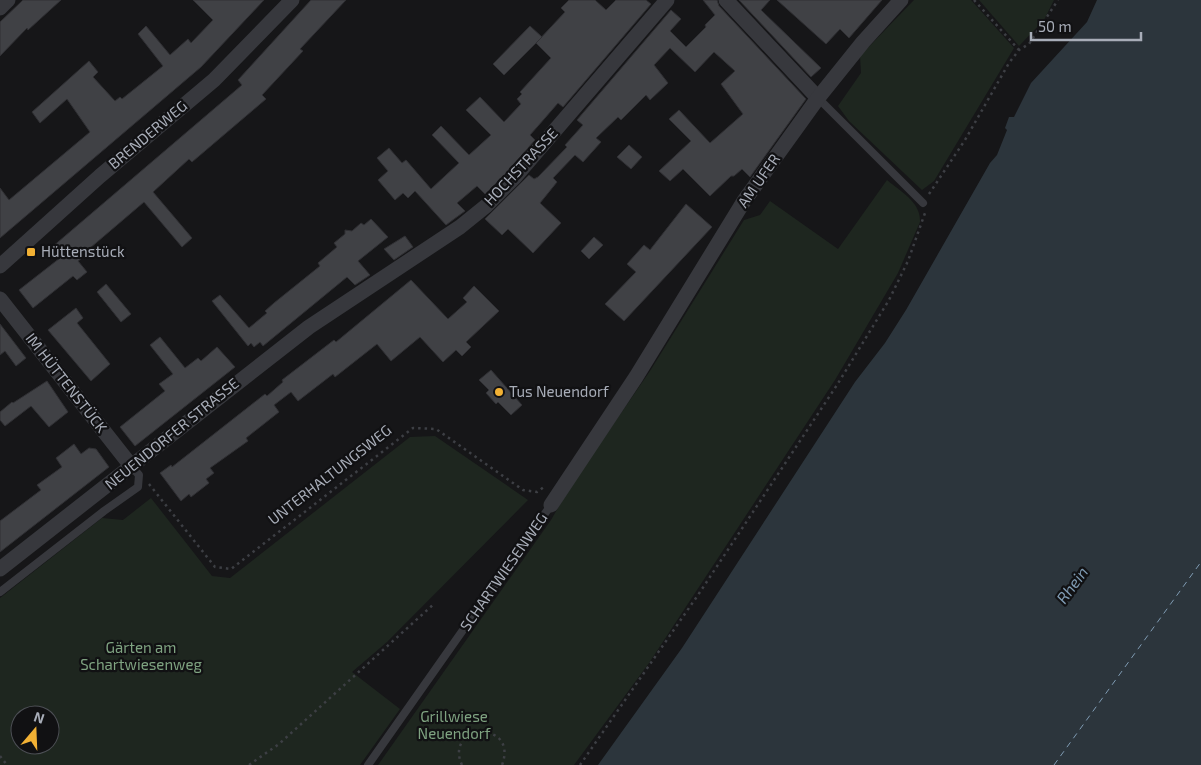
<svg xmlns="http://www.w3.org/2000/svg" width="1201" height="765" viewBox="0 0 1201 765" font-family="'Exo 2',sans-serif">
  <rect width="100%" height="100%" fill="#161618"/>
  <!-- green -->
  <g fill="#1e261f" fill-rule="evenodd">
    <polygon points="914,0 971,0 1014,48 934,181 922,190 849,121 838,106 861,73 860,56"/>
    <polygon points="979,0 1054,0 1044,20 1019,46"/>
    <path d="M887 180C901 192 921 202 920 222L898 273 835 380 649 663 574 765H378L551 520 570 487 650 371 744 220 760 215 770 201 838 249Z"/>
    <path d="M435 436 528 500 387 642 352 672 400 709 360 765H0V598L102 518 123 520 151 498 212 576 230 578 410 437ZM20 715H50V745H20Z"/>
  </g>
  <!-- water -->
  <polygon fill="#2c353c" points="1097,0 1201,0 1201,765 598,765 682,648 855,382 885,343 906,310 990,163 997,155 1007,130 1005,128 1009,117 1014,117 1031,83 1087,22"/>
  <g fill="none" stroke-linecap="round" stroke-linejoin="round">
    <!-- ferry -->
    <polyline stroke="#7f9bb3" stroke-width="1" stroke-dasharray="6 5" stroke-linecap="butt" points="1054,765 1201,562"/>
  </g>
  <!-- building -->
  <g fill="#404145" stroke="#303034">
    <polygon points="23,0 61,0 28,30 27,28 0,56 0,22"/>
    <polygon points="193,0 264,0 201,67 0,238 0,188 9,200 90,132 67,99 40,123 32,112 89,61 98,72 93,77 115,101 120,97 122,99 163,66 138,34 146,26 170,55 188,39 191,43 213,20"/>
    <polygon points="311,0 346,0 300,49 303,51 262,95 266,99 192,162 189,159 153,192 192,238 182,247 144,202 83,254 85,256 78,261 87,272 77,280 73,276 33,308 19,290 60,258 51,248 242,85 238,80"/>
    <polygon points="569,0 595,0 606,10 616,0 646,0 651,4 563,107 558,103 545,118 530,135 535,140 507,172 485,194 477,186 457,203 465,211 454,219 446,225 415,191 408,198 403,193 395,200 378,180 388,171 377,158 389,148 402,163 406,160 431,189 459,163 432,135 441,126 469,155 491,135 466,110 480,97 504,122 521,104 517,99 522,94 520,92 551,58 536,43 565,12 561,8"/>
    <polygon points="703,0 717,0 719,6 806,99 750,177 742,169 734,176 731,176 710,196 683,169 670,181 659,171 691,141 669,119 679,110 710,143 743,114 721,84 735,71 714,52 695,72 670,48 654,65 668,83 650,100 646,95 621,120 618,117 596,138 601,142 583,162 575,155 553,178 557,182 540,203 561,223 533,253 508,229 502,235 485,219 529,175 534,179 538,177 567,147 565,145 583,125 577,120 671,10 681,19 670,31 686,47 706,27 705,25 715,15"/>
    <polygon points="739,0 770,0 761,10 821,68 811,77"/>
    <polygon points="777,0 882,0 849,38 840,29 826,44"/>
    <polygon points="530,26 542,37 504,75 493,64"/>
    <polygon points="629,145 642,157 631,169 617,157"/>
    <polygon points="686,204 712,227 624,321 605,304 636,272 627,264 644,245 650,250"/>
    <polygon points="371,219 388,237 358,261 370,275 355,285 347,277 263,346 260,342 254,347 251,343 248,346 212,301 220,295 249,328 267,313 265,311 274,303 320,266 318,263 337,247 334,243 345,234 345,230 352,231 361,223 364,225"/>
    <polygon points="405,236 413,247 394,260 384,249"/>
    <polygon points="594,237 603,245 589,259 581,251"/>
    <polygon points="411,280 448,319 467,302 463,298 474,286 499,311 466,342 471,347 462,356 456,350 443,362 420,337 391,361 377,344 335,377 333,374 298,401 291,392 274,405 279,412 246,438 248,441 210,468 214,473 206,479 209,483 191,497 189,494 181,501 160,473 171,465 172,467 265,394 267,396 283,382 282,380 334,340 336,342"/>
    <polygon points="106,284 131,314 121,322 97,292"/>
    <polygon points="76,308 83,318 77,323 110,364 91,381 48,330"/>
    <polygon points="0,324 26,358 16,366 5,351 0,355"/>
    <polygon points="160,337 185,368 198,358 201,361 217,347 235,367 135,446 120,427 165,391 159,384 173,374 150,345"/>
    <polygon points="491,370 522,405 511,415 498,402 496,404 486,393 489,390 479,380"/>
    <polygon points="47,381 68,412 49,427 31,406 5,426 0,420 0,412 12,402 13,403"/>
    <polygon points="74,444 81,454 89,448 96,449 109,467 0,552 0,521 41,490 37,485 62,467 56,458"/>
  </g>
  <g fill="none" stroke-linecap="round" stroke-linejoin="round">
    <!-- path -->
    <g stroke="#3d3f44" stroke-width="2.5" stroke-dasharray="2.5 4" stroke-linecap="butt">
      <polyline points="974,0 1019,50"/>
      <polyline points="929,194 965,140 1009,63 1019,50 1029,44 1058,0"/>
      <polyline points="149,484 215,567 231,569 413,428 436,429 523,490 537,492 544,487"/>
      <polyline points="0,756 7,765"/>
      <polyline points="249,765 279,744 435,603"/>
      <path d="M462 765C443 724 519 719 502 765"/>
      <polyline points="580,765 698,595 837,385 889,300 908,261 925,213"/>
    </g>
    <!-- service -->
    <g stroke="#37383d" stroke-width="8">
      <polyline points="818,98 923,203"/>
      <polyline points="0,592 104,511 138,487 139,475 132,467"/>
      <polyline points="368,765 551,505"/>
    </g>
    <!-- minor -->
    <g stroke="#37383d" stroke-width="15">
      <polyline points="726,0 818,98"/>
      <polyline points="0,8 8,0"/>
      <polyline points="0,266 100,176 214,80 292,0"/>
      <polyline points="0,299 132,467"/>
      <polyline points="551,505 636,377 744,201 818,98 863,42 901,0"/>
      <polyline points="0,569 309,327 460,227 486,206 514,178 667,0"/>
    </g>
  </g>
  <!-- markers -->
  <g fill="#f2b134" stroke="#111113" stroke-width="2">
    <rect x="26" y="247" width="10" height="10" rx="2.5"/>
    <circle cx="499" cy="392" r="5"/>
  </g>
  <g text-anchor="middle" stroke-width="4.5" stroke-linejoin="round" paint-order="stroke">
    <!-- street labels -->
    <g font-size="15" fill="#a8adb8" stroke="#111113">
      <text transform="translate(148 135) rotate(-40)" y="5">BRENDERWEG</text>
      <text transform="translate(521 167) rotate(-47)" y="5">HOCHSTRASSE</text>
      <text transform="translate(759 181) rotate(-55)" y="5">AM UFER</text>
      <text transform="translate(66 383) rotate(52)" y="5">IM HÜTTENSTÜCK</text>
      <text transform="translate(172 434) rotate(-39)" y="5">NEUENDORFER STRASSE</text>
      <text transform="translate(330 475) rotate(-38)" y="5">UNTERHALTUNGSWEG</text>
      <text transform="translate(504 572) rotate(-55)" y="5">SCHARTWIESENWEG</text>
    </g>
    <!-- poi labels -->
    <g font-size="15" fill="#a8adb8" stroke="#111113" text-anchor="start">
      <text x="41" y="257">Hüttenstück</text>
      <text x="509" y="397">Tus Neuendorf</text>
    </g>
    <!-- park labels -->
    <g font-size="15" fill="#7fa381" stroke="#111113">
      <text x="141" y="653">Gärten am<tspan x="141" dy="17">Schartwiesenweg</tspan></text>
      <text x="454" y="722">Grillwiese<tspan x="454" dy="17">Neuendorf</tspan></text>
    </g>
    <!-- water labels -->
    <g font-size="16" font-style="italic" fill="#7f9bb3" stroke="#111113">
      <text transform="translate(1072 585) rotate(-54)" y="6">Rhein</text>
    </g>
  </g>
  <!-- north arrow -->
  <g transform="translate(35 730) rotate(19)"><circle r="24" fill="#111113" stroke="#4d4f55"/>
  <path d="M0-4L9 19L0 12L-9 19Z" fill="#f2b134"/>
  <text y="-8" font-size="14" font-weight="bold" text-anchor="middle" fill="#a8adb8">N</text>
  </g>
  <!-- scale -->
  <path d="M1031 32v8h110v-8" fill="none" stroke="#a8adb8" stroke-width="2.5"/>
  <text x="1038" y="32" font-size="15" fill="#a8adb8" stroke="#111113" stroke-width="4" paint-order="stroke">50 m</text>
</svg>
